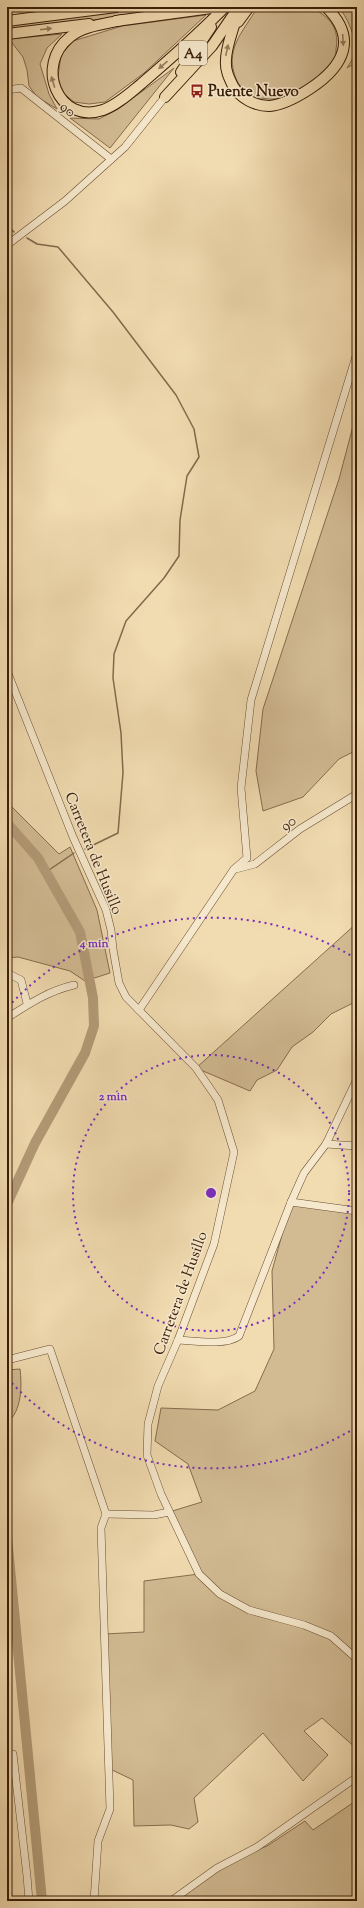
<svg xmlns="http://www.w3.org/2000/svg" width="364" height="1908" viewBox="0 0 364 1908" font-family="'Sorts Mill Goudy',serif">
  <rect width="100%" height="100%" fill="#f1dbb0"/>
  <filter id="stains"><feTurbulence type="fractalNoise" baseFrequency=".005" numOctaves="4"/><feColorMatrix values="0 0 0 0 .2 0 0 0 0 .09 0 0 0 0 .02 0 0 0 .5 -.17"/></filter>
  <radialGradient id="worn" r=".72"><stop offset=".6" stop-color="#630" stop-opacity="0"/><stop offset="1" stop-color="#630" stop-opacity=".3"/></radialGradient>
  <!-- green -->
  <g fill="#d2bb93" stroke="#866c4e">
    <polygon points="141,7 195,7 7,31 7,24"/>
    <path d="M309 7C328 15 340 27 336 49 336 53 336 57 334 60 324 76 294 95 276 99 269 100 259 97 252 97 247 92 240 87 237 81 223 50 243 32 257 8Z"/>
    <path d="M338 7H357V62L347 68C350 63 355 56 355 51 357 39 346 14 338 7Z"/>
    <polygon points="206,15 144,73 105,102 89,104 74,102 62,92 58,77 61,55 73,41 122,26"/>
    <polygon points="62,34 47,48 40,64 49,94 57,109 37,97 29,86 27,70 23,57 9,39"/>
    <polygon points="174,68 110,148 70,118 99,119 118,109"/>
    <polygon points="357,411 357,750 339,759 303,797 263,811 256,771 263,709 339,479"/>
    <polygon points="7,802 59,854 70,847 97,910 110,973 85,981 70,971 18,957 7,958"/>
    <polygon points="357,923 357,1001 331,1014 313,1032 292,1047 277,1070 257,1080 250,1091 196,1068"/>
    <polygon points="291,1202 357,1211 357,1749 322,1718 304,1731 328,1755 303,1781 263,1733 194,1798 198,1822 189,1829 171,1825 134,1826 133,1780 108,1768 104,1634 144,1632 144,1581 199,1574 169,1512 202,1502 188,1464 155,1441 161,1408 218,1410 255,1391 274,1349 272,1271"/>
    <path d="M20 1369C22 1386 22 1411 7 1423V1370Z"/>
    <polygon points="357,1800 357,1901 171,1901 239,1857 267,1846 305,1821 313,1830"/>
  </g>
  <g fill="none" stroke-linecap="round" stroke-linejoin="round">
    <!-- stream -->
    <g stroke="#83694b" stroke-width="1.5">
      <polyline points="7,225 14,232"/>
      <polyline points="27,238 37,244 58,247 113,312 176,395 194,429 199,457 187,476 180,520 179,556 164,578 126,621 114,654 113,678 121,733 123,773 118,833 85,849"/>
      <polyline points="46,872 74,853"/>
      <polyline points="7,1477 9,1489 7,1494"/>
    </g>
    <!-- river -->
    <g stroke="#b39b77" stroke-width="10">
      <polyline points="7,823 38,858 80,932 93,998 94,1026 85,1053 35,1143 7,1204"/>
      <polyline points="7,1347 7,1350"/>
      <polyline points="7,1537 42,1901"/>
    </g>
    <!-- minor casing -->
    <g stroke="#684d32" stroke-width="8">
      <g id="minor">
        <polyline points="7,90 21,88 111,159"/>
        <polyline points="7,245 65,201 125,147 165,97"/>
        <polyline points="7,671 73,837 106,910 111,930 113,949 119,983 126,997 196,1068 218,1100 234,1152 214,1244 178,1340 158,1386 148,1424 147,1455 161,1494 199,1574 220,1594 249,1610 304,1625 331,1636 357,1659"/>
        <polyline points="236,869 255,864 300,829 357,794"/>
        <polyline points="7,973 21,980 27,1003"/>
        <polyline points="139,1010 234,869 247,858 241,788 251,700 357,353"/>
        <path d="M7 1018C29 1004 48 991 74 985"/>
        <polyline points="326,1144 357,1146"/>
        <polyline points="291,1202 357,1211"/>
        <path d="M178 1340C195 1341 226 1346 239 1336L291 1202 304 1173 326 1144 357 1079"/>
        <polyline points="7,1360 50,1349 106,1514 101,1528 110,1809 98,1841 94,1901"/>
        <polyline points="106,1514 154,1515 169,1512"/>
        <polyline points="13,1754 27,1876 29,1901"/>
        <polyline points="171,1901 217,1868 257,1847 357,1777"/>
      </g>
    </g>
    <!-- highway casing -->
    <g stroke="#3b1e08" stroke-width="12">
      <g id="highway">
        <path d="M239 7C236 24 226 44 226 60 225 70 229 78 233 86 240 98 255 106 269 106 284 105 299 96 311 88 344 66 358 38 326 7"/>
        <polyline points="7,8 9,7"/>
        <path d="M122 20C105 24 83 26 70 37 34 65 58 125 103 110 117 105 130 93 141 84 169 60 196 36 222 10"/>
        <polyline points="7,21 116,7"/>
        <polyline points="116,21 219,7"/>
        <polyline points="238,22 249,7"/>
        <polyline points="7,34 89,24"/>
        <polyline points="181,72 211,27"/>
        <polyline points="165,97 212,46 236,11"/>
      </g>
    </g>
    <!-- minor -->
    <use href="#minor" stroke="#f6e8cc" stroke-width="7"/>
    <!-- highway -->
    <use href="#highway" stroke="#f1dbb0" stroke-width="10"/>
  </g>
  <!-- one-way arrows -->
  <defs><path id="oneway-solid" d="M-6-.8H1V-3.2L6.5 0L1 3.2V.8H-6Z"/></defs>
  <g fill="#967c5c">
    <use href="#oneway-solid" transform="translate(46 29) rotate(-7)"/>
    <use href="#oneway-solid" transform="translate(343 40) rotate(87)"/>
    <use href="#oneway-solid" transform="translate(227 50) rotate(-78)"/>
    <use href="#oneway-solid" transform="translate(163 65) rotate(139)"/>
    <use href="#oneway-solid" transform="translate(53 82) rotate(-107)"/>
  </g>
  <!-- distance rings -->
  <g fill="none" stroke="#7b2cbf" stroke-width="2" stroke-dasharray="2 4">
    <circle cx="211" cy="1193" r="138"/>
    <path d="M355 1428A276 276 0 0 1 8 1379M8 1007A276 276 0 0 1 355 958"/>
  </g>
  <!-- icons -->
  <defs>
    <g id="bus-bare" transform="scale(1.08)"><path d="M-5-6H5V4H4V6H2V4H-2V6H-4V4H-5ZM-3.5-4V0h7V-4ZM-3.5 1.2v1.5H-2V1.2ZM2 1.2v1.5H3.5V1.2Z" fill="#8f2418" stroke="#f6e8cc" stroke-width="2.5" paint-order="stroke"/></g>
  </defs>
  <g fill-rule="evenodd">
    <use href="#bus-bare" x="197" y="91"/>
  </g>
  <g text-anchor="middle" stroke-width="3" stroke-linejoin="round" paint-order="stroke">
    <!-- shield labels -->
    <rect fill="#f6e8cc" stroke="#735b43" stroke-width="1" x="179" y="41" width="28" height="24" rx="3"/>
    <g font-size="14" font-weight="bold" fill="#3b1e08">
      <text x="193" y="58">A4</text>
    </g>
    <!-- poi labels -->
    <g font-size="15" font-weight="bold" fill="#3b1e08" stroke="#f6e8cc" text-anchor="start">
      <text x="208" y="96">Puente Nuevo</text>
    </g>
    <!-- street labels -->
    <g font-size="15" fill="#3b1e08" stroke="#f6e8cc">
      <text transform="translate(68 109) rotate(38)" y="5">90</text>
      <text transform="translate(288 823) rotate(-37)" y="5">90</text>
      <text transform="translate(94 853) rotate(68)" y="5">Carretera de Husillo</text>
      <text transform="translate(180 1293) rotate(-70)" y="5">Carretera de Husillo</text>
    </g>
  </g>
  <circle cx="211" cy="1193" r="6" fill="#7b2cbf" stroke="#f6e8cc" stroke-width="2"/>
  <g font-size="12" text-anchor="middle" font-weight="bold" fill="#7b2cbf" stroke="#f6e8cc" stroke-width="3" stroke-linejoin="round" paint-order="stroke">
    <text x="94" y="947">4 min</text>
    <text x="113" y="1100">2 min</text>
  </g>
  <!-- margin -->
  <rect width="364" height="1908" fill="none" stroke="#f1dbb0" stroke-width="24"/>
  <rect x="8" y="8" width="348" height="1892" fill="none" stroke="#3b1e08" stroke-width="2"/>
  <rect x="12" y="12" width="340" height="1884" fill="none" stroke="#3b1e08"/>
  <rect width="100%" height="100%" filter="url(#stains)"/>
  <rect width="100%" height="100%" fill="url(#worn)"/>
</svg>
